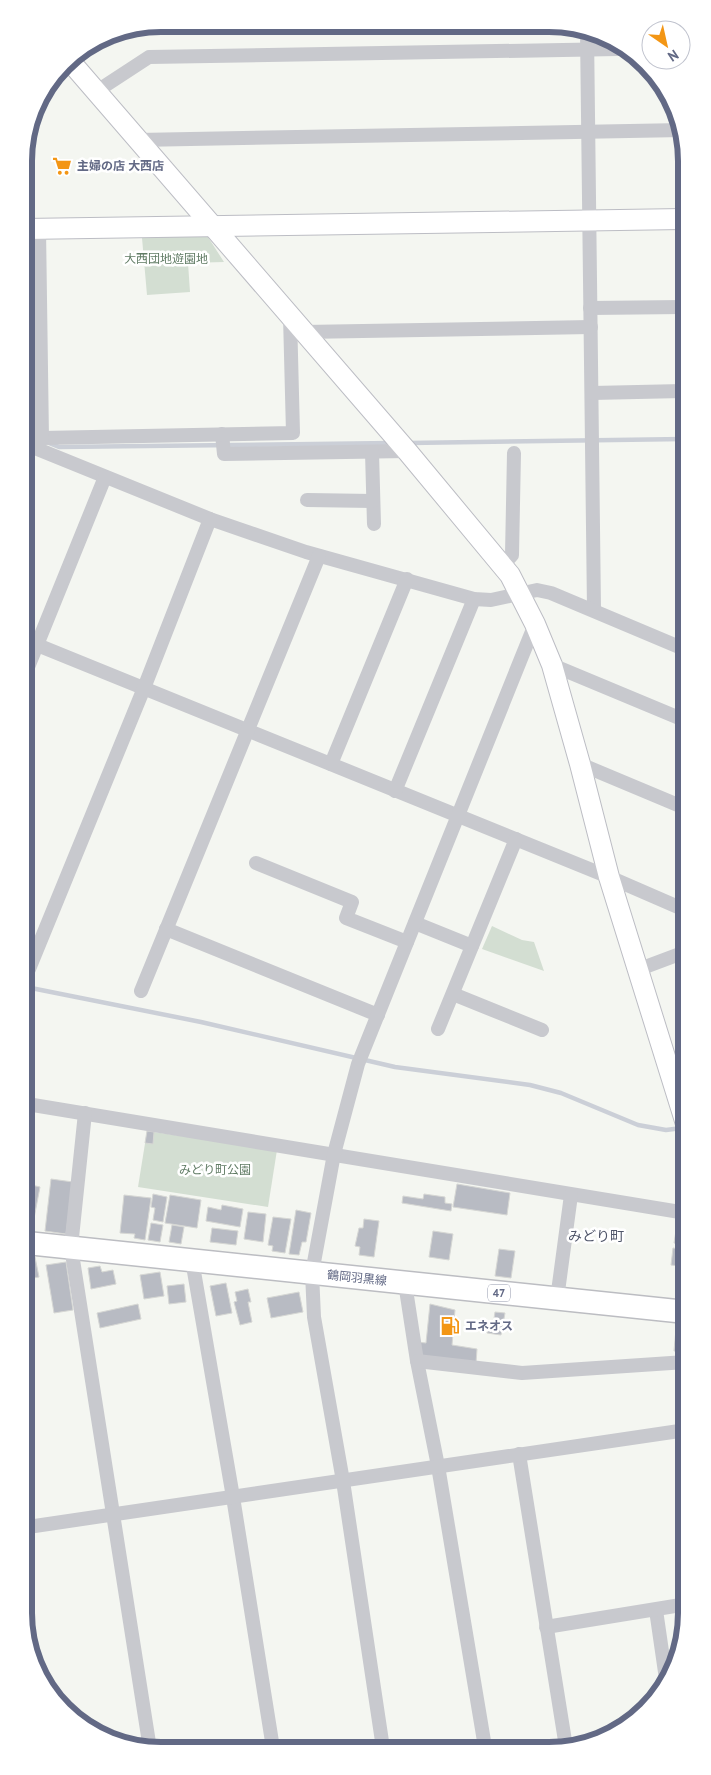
<svg xmlns="http://www.w3.org/2000/svg" width="711" height="1775" viewBox="0 0 711 1775" font-family="'PT Sans','Noto Sans JP',sans-serif">
  <rect width="100%" height="100%" fill="#f4f6f1"/>
  <!-- green -->
  <g fill="#d3ded2">
    <polygon points="206,234 224,262 188,263 190,292 147,295 142,238"/>
    <polygon points="492,926 522,940 534,942 544,971 482,949"/>
    <polygon points="147,1131 277,1150 268,1207 138,1187"/>
  </g>
  <g fill="none" stroke-linecap="round" stroke-linejoin="round">
    <!-- stream -->
    <g stroke="#cbcfd7" stroke-width="4.5">
      <polyline points="25,433 40,439"/>
      <polyline points="49,443 59,447 393,443"/>
      <polyline points="409,443 684,439"/>
      <polyline points="26,987 201,1022 395,1067 530,1085 561,1093 638,1125 666,1130 682,1128"/>
    </g>
  </g>
  <!-- building -->
  <g fill="#b8bbc3" stroke="#d6d7d4">
    <polygon points="147,1131 154,1132 153,1144 145,1143"/>
    <polygon points="51,1179 73,1182 66,1234 45,1231"/>
    <polygon points="27,1184 40,1187 31,1234 27,1233"/>
    <polygon points="457,1184 510,1193 507,1215 453,1207"/>
    <polygon points="153,1194 167,1197 163,1222 153,1220 155,1208 151,1207"/>
    <polygon points="424,1194 445,1197 445,1203 452,1204 451,1211 402,1203 403,1196 423,1199"/>
    <polygon points="124,1195 151,1198 145,1240 134,1238 135,1234 120,1233"/>
    <polygon points="170,1195 201,1200 197,1228 165,1223"/>
    <polygon points="222,1205 243,1209 240,1227 206,1221 208,1207 221,1210"/>
    <polygon points="296,1210 311,1213 306,1242 302,1242 299,1255 289,1254"/>
    <polygon points="248,1212 266,1214 263,1242 244,1239"/>
    <polygon points="273,1217 291,1219 285,1253 272,1251 273,1246 268,1245"/>
    <polygon points="364,1219 379,1221 374,1257 359,1255 360,1247 355,1246 359,1228 363,1228"/>
    <polygon points="678,1219 686,1220 686,1245 674,1243"/>
    <polygon points="151,1223 163,1225 160,1242 148,1240"/>
    <polygon points="172,1225 184,1227 181,1244 169,1242"/>
    <polygon points="212,1228 238,1231 236,1245 210,1242"/>
    <polygon points="433,1231 453,1234 449,1260 429,1257"/>
    <polygon points="673,1248 686,1250 686,1267 671,1265"/>
    <polygon points="499,1249 515,1251 511,1278 495,1276"/>
    <polygon points="35,1257 39,1277 27,1279 27,1259"/>
    <polygon points="66,1262 73,1310 54,1313 46,1265"/>
    <polygon points="100,1266 102,1272 113,1270 116,1284 91,1289 88,1268"/>
    <polygon points="160,1272 164,1296 144,1299 140,1275"/>
    <polygon points="226,1283 232,1313 216,1316 210,1286"/>
    <polygon points="184,1284 186,1302 169,1304 167,1286"/>
    <polygon points="248,1289 251,1302 248,1302 252,1322 240,1325 234,1302 237,1301 235,1292"/>
    <polygon points="299,1292 303,1312 271,1318 267,1298"/>
    <polygon points="138,1304 141,1319 100,1328 97,1313"/>
    <polygon points="430,1304 455,1310 452,1345 477,1349 476,1363 425,1357 419,1352 417,1342 426,1343"/>
    <polygon points="495,1312 505,1313 501,1335 487,1333 488,1325 493,1325"/>
    <polygon points="676,1329 686,1330 686,1352 674,1351"/>
  </g>
  <g fill="none" stroke-linecap="round" stroke-linejoin="round">
    <!-- secondary casing -->
    <g stroke="#bcbdc4" stroke-width="22">
      <g id="secondary">
        <polyline points="69,60 407,451 510,575 535,624 552,665 580,764 609,877 686,1124"/>
        <polyline points="24,229 683,219"/>
      </g>
    </g>
    <!-- primary casing -->
    <g stroke="#bcbdc2" stroke-width="25">
      <polyline id="primary" points="27,1243 686,1312"/>
    </g>
    <!-- street -->
    <g stroke="#c8c9ce" stroke-width="14">
      <polyline points="587,32 594,610"/>
      <polyline points="97,91 149,57 618,49"/>
      <polyline points="138,140 683,130"/>
      <polyline points="590,308 683,307"/>
      <polyline points="304,332 591,327"/>
      <polyline points="592,393 683,391"/>
      <polyline points="222,434 224,454 407,451"/>
      <polyline points="42,438 293,433 290,316"/>
      <polyline points="25,444 210,519 306,552 474,599 491,600 537,590 551,593 684,649"/>
      <polyline points="38,445 42,438 39,229"/>
      <polyline points="372,452 374,524"/>
      <polyline points="307,500 373,501"/>
      <polyline points="503,565 512,555 514,453"/>
      <polyline points="25,640 609,877 685,910"/>
      <polyline points="552,665 684,720"/>
      <polyline points="26,672 105,477"/>
      <polyline points="331,764 407,579"/>
      <polyline points="580,764 685,808"/>
      <polyline points="395,791 474,599"/>
      <polyline points="256,863 352,902 346,918 407,942"/>
      <polyline points="415,923 472,946"/>
      <polyline points="166,929 378,1015"/>
      <polyline points="26,968 29,969 144,688 210,519"/>
      <polyline points="637,970 685,952"/>
      <polyline points="141,991 319,556"/>
      <polyline points="453,994 542,1030"/>
      <polyline points="438,1029 516,839"/>
      <polyline points="27,1104 686,1213"/>
      <polyline points="85,1113 71,1247 150,1749"/>
      <polyline points="192,1260 233,1497 273,1748"/>
      <polyline points="405,1283 417,1361 438,1466 485,1747"/>
      <polyline points="557,1299 571,1195"/>
      <polyline points="417,1361 522,1373 686,1362"/>
      <polyline points="519,1454 566,1747"/>
      <polyline points="28,1527 686,1430"/>
      <polyline points="656,1610 666,1679"/>
      <polyline points="546,1627 687,1604"/>
      <polyline points="383,1748 343,1481 314,1317 312,1273 334,1154 358,1064 535,624"/>
    </g>
    <!-- secondary -->
    <use href="#secondary" stroke="#fff" stroke-width="20"/>
    <!-- primary -->
    <use href="#primary" stroke="#fff" stroke-width="22"/>
  </g>
  <!-- icons -->
  <defs>
    <g id="supermarket-bare" transform="scale(1.5)"><path d="M-6-5.5h2.5l.6 2H6L4.5 2H-2.5L-4.4-4H-6ZM-1.5 3.2a1.3 1.3 0 1 0 .1 0ZM3 3.2a1.3 1.3 0 1 0 .1 0Z" fill="#f39615" stroke="#fff" stroke-width="2.5" paint-order="stroke"/></g>
    <g id="fuel-bare" transform="scale(1.5)"><path d="M-5.5-6h7V0h2V4h1.3V-2.5L3-4.5l.8-.8L6-3V5H2.5V1h-1V6h-7ZM-4.2-4.7v3.2H.2V-4.7Z" fill="#f39615" stroke="#fff" stroke-width="2.5" paint-order="stroke"/></g>
  </defs>
  <g fill-rule="evenodd">
    <use href="#supermarket-bare" x="62" y="166"/>
    <use href="#fuel-bare" x="450" y="1326"/>
  </g>
  <g text-anchor="middle" stroke-width="5" stroke-linejoin="round" paint-order="stroke">
    <!-- shield labels -->
    <rect fill="#fff" stroke="#9196aa" stroke-width="1" x="488" y="1284.5" width="22" height="17" rx="4"/>
    <g font-size="11" font-weight="bold" fill="#626985">
      <text x="499" y="1297">47</text>
    </g>
    <!-- poi labels -->
    <g font-size="12" font-weight="bold" fill="#626985" stroke="#fff" text-anchor="start">
      <text x="77" y="170">主婦の店 大西店</text>
      <text x="465" y="1330">エネオス</text>
    </g>
    <!-- park labels -->
    <g font-size="12" fill="#617c65" stroke="#fff">
      <text x="166" y="263">大西団地遊園地</text>
      <text x="215" y="1174">みどり町公園</text>
    </g>
    <!-- street labels -->
    <g font-size="12" fill="#626985" stroke="#fff">
      <text transform="translate(357 1278) rotate(6)" y="4">鶴岡羽黒線</text>
    </g>
    <!-- neighbourhood labels -->
    <g font-size="14" fill="#50566a" stroke="#fff">
      <text x="596" y="1241">みどり町</text>
    </g>
  </g>
  <!-- crop -->
  <path d="M0 0H711V1775H0ZM161 32H549A129 129 0 0 1 678 161V1613A129 129 0 0 1 549 1742H161A129 129 0 0 1 32 1613V161A129 129 0 0 1 161 32Z" fill="#fff" fill-rule="evenodd"/>
  <path fill="none" stroke="#626985" stroke-width="6" d="M161 32H549A129 129 0 0 1 678 161V1613A129 129 0 0 1 549 1742H161A129 129 0 0 1 32 1613V161A129 129 0 0 1 161 32Z"/>
  <!-- north arrow -->
  <g transform="translate(666 45) rotate(146)"><circle r="24" fill="#ffffff" stroke="#c0c3ce"/>
  <path d="M0-4L9 19L0 12L-9 19Z" fill="#f39615"/>
  <text y="-8" font-size="14" font-weight="bold" text-anchor="middle" fill="#626985">N</text>
  </g>
</svg>
